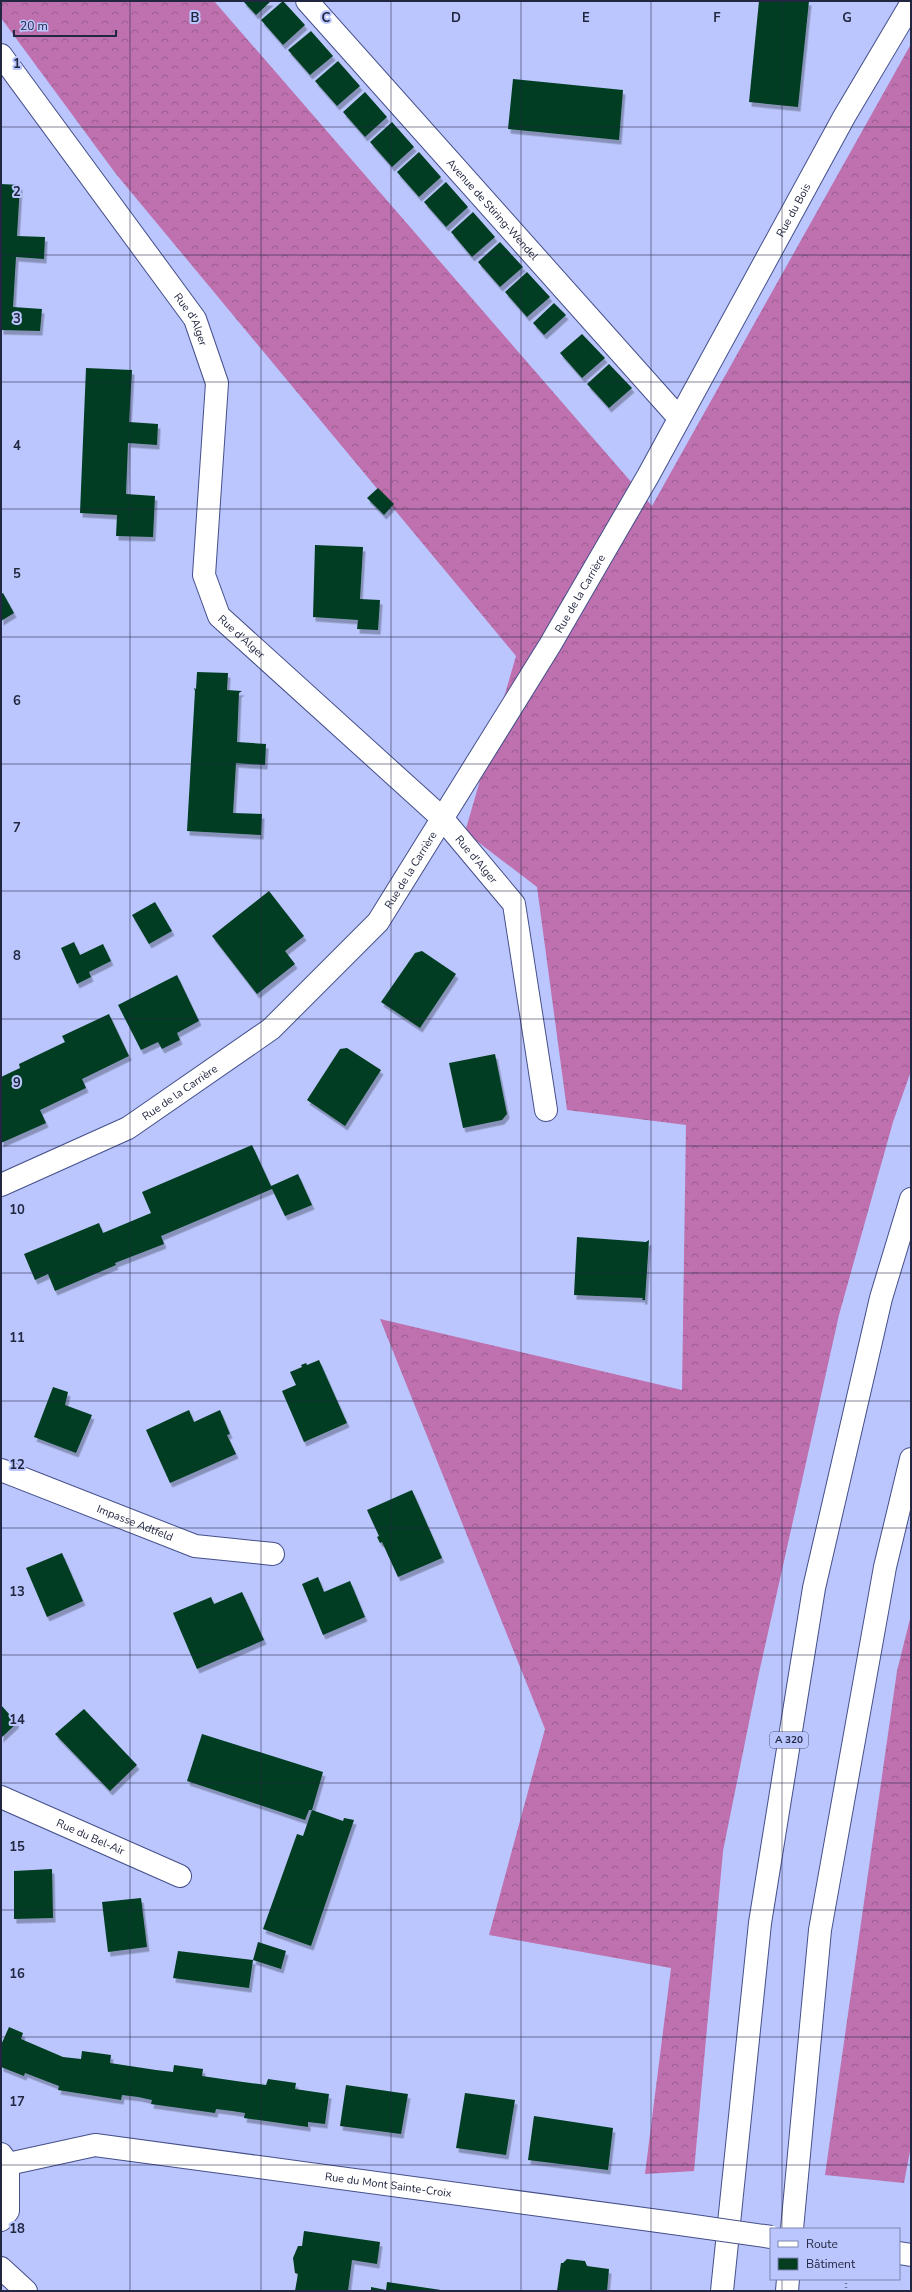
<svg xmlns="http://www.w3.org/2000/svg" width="912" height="2292" font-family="'Nunito Sans',sans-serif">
	<defs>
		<pattern id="forest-crowns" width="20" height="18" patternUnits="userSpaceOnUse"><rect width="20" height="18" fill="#be71ae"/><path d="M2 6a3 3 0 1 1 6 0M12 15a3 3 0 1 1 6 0" fill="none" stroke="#9a5d8f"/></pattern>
		<filter id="shadow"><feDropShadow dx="2.5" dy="4.5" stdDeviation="0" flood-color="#0004"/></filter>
	</defs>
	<rect width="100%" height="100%" fill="#bac6fd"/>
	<g fill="url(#forest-crowns)">
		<path d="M1,1h213l438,505 259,-462v1027l-18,51 -54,193 -80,358 -36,178 -29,320 -49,3 26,-206 -182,-33 56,-206 -165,-410 302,71 4,-265 -119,-15 -30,-223 -72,-55 51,-176 -400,-482 -115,-156z"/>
		<path d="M911,1615v531l-7,37 -79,-8 72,-504z"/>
	</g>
	<g fill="#043d20" filter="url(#shadow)">
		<path d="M243,1h28l-15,14z"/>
		<path d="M283,1l22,24 -22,20 -22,-25z"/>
		<path d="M759,1h50l-11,106 -49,-5z"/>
		<path d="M311,31l22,25 -23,19 -22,-25z"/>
		<path d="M338,61l22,25 -23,20 -22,-25z"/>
		<path d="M513,79l110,11 -4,50 -111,-11z"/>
		<path d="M365,92l22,25 -22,20 -22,-25z"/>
		<path d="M392,122l22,25 -22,20 -22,-25z"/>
		<path d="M419,152l22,25 -22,20 -22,-25z"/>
		<path d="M446,182l22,25 -22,20 -22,-25z"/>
		<path d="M1,184l19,1 -3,51 28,1 -1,22 -28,-2 -3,50 29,2 -2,22 -39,-1z"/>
		<path d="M473,212l22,25 -23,20 -21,-25z"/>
		<path d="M500,242l23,25 -23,20 -22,-25z"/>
		<path d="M527,272l23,25 -23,20 -22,-25z"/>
		<path d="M554,303l12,12 -22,20 -11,-12z"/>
		<path d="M582,334l23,24 -23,20 -22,-25z"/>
		<path d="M609,364l23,24 -23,20 -22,-24z"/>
		<path d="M86,368l46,2 -3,52 29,2 -1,21 -29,-2 -2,51 29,2 -2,41 -37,-1 1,-21 -37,-2z"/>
		<path d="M378,488l16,16 -10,11 -17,-17z"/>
		<path d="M315,545l48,2 -3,52 20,1 -2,30 -21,-1 1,-9 -45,-3z"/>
		<path d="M3,593l11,20 -13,8v-27z"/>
		<path d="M197,672l31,1 -1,17 15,1 -3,2 -2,49 29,2 -1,21 -29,-2 -3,50 29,1 -1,21 -74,-4 8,-140 -1,-3 2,1z"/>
		<path d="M269,891l35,45 -19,15 10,13 -38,30 -45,-58z"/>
		<path d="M155,902l17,29 -23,13 -17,-29z"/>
		<path d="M74,942l6,13 23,-11 8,17 -22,11 2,5 -14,7 -16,-36z"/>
		<path d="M422,951l34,23 -36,54 -39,-26 34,-49z"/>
		<path d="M177,975l22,46 -22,12 3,7 -18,9 -4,-7 -17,8 -23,-45z"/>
		<path d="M109,1014l20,42 -47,23 4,9 -46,22 6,13 -45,20v-66l19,-9 -1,-4 46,-22 -3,-6z"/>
		<path d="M347,1048l34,22 -36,56 -38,-26 33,-51z"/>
		<path d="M495,1054l12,60 -5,6 -39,8 -14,-65z"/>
		<path d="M252,1145l19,41 27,-12 14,31 -27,11 -13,-27 -111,47 3,8 -49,19 1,2 -61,26 -7,-17 -13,6 -11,-26 75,-31 4,10 48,-20 -9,-21z"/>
		<path d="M577,1237l69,5 3,-2 -4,60h-3l1,-2 -69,-3z"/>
		<path d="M319,1360l28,63 -43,19 -22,-51 14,-6 -6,-13 12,-5 -1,-2 5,-2 1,2z"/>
		<path d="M53,1387l15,5 -3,13 27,10 -16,38 -42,-16z"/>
		<path d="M189,1410l5,12 26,-12 10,24 -3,1 9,19 -66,29 -24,-53z"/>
		<path d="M412,1490l30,68 -44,19 -16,-35 -2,1 -3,-6 2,-1 -12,-26z"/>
		<path d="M62,1553l21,48 -36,16 -21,-49z"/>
		<path d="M318,1577l6,15 26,-11 15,36 -42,18 -21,-51z"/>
		<path d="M242,1592l22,48 -67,29 -24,-56 38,-16 3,7z"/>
		<path d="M1,1705l16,18 -16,15z"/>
		<path d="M84,1709l53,56 -27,26 -55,-57z"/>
		<path d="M202,1734l121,38 -11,38 31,11 1,-3 10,2 -43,126 -48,-17 34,-95 6,2 9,-26h-3l-4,10 -118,-39z"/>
		<path d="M52,1869l1,49 -39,1v-48z"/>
		<path d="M141,1898l6,49 -39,5 -6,-50z"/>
		<path d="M258,1942l28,9 -5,18 -28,-9 -4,28 -76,-10 5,-27 75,9z"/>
		<path d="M9,2027l14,6 -2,6 42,18 18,2 1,-8 29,4 -1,8 46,7 17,2 1,-7 29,4 -1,7 34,5 30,4 2,-6 28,4 -1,6 34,5 -4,30 -17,-2v5l-64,-9 1,-5 -13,-2 -16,-2 -1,4 -64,-9 1,-4 -14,-3 -16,-2 -1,5 -63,-10 1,-4 -34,-13 -1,3 -23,-9v-22z"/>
		<path d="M346,2085l62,9 -7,40 -61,-8z"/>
		<path d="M465,2093l50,7 -9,55 -50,-7z"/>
		<path d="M534,2116l79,12 -5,42 -80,-10z"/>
		<path d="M304,2231l76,11 -3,22 -25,-4 -4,31h-53l3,-17 -3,-1 -2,-15 5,-12h4z"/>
		<path d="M567,2259l18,2 2,5 22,3 -2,22h-50l4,-28h2z"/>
		<path d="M387,2282l54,8v1h-70v-4l15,3z"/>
	</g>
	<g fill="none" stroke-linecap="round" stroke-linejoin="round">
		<defs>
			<g id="street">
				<path id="s1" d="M307,1l372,417"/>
				<path id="s2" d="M1,55l194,264 22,64 -13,192 15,41 223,202 72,86 32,206"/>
				<path id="s3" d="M1,1185l127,-57 143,-99 107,-107 172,-277 98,-169 196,-359 67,-113"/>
				<path id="s4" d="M1,1470l194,76 78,8"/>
				<path id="s5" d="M1,1797l179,79"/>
				<path id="s6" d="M8,2164l87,-19 578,78"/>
				<path d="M899,2253l12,2"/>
			</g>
			<g id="secondary">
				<path d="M1,2154l7,10v47l-7,9"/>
				<path d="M1,2268l25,23"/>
			</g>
			<g id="highway">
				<path d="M792,2229l28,-299 65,-363 26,-108"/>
				<path d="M722,2291l38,-368 54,-335 67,-290 30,-99"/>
				<path d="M787,2291l1,-12"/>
			</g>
		</defs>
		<use href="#street" stroke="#454f8a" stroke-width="24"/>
		<use href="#secondary" stroke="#454f8a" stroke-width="24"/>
		<use href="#highway" stroke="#454f8a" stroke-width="24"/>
		<path stroke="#6b739b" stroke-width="2.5" stroke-dasharray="1 3" stroke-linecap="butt" d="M846,2279v12"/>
		<use href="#street" stroke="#fff" stroke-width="22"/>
		<use href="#secondary" stroke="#fff" stroke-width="22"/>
		<use href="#highway" stroke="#fff" stroke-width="22"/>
		<defs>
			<path id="street-bridge" d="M673,2223l98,14"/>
		</defs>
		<use href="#street-bridge" stroke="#454f8a" stroke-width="24" stroke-linecap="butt"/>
		<use href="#street-bridge" stroke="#fff" stroke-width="22"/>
	</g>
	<path fill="none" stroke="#222741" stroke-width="1" stroke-opacity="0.55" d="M130,1v2290M261,1v2290M391,1v2290M521,1v2290M651,1v2290M782,1v2228M1,127h910M1,255h910M1,382h910M1,509h910M1,637h910M1,764h910M1,891h910M1,1019h910M1,1146h910M1,1273h910M1,1401h910M1,1528h910M1,1655h910M1,1783h910M1,1910h910M1,2037h910M1,2165h910M782,2279v12"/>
	<g text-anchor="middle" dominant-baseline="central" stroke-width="4" stroke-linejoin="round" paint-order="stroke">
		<rect fill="#bac6fd" stroke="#505779" stroke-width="1" x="770" y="1732" width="38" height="16" rx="3"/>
		<g font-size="10" font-weight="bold" fill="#222741">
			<text x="789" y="1740">A 320</text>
		</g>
		<g font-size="11" fill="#222741" stroke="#bac6fd">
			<text stroke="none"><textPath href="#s1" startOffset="279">Avenue de Stiring-Wendel</textPath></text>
			<text stroke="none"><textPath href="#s3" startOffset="1289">Rue du Bois</textPath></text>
			<text stroke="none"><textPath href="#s2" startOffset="326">Rue d'Alger</textPath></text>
			<text stroke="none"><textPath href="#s3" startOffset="850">Rue de la Carrière</textPath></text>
			<text stroke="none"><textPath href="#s2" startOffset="662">Rue d'Alger</textPath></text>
			<text stroke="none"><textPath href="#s2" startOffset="986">Rue d'Alger</textPath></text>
			<text stroke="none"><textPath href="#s3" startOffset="526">Rue de la Carrière</textPath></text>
			<text stroke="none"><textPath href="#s3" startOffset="202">Rue de la Carrière</textPath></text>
			<text stroke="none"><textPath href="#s4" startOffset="144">Impasse Adtfeld</textPath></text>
			<text stroke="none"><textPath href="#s5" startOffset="98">Rue du Bel-Air</textPath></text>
			<text stroke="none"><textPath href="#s6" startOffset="385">Rue du Mont Sainte-Croix</textPath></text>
		</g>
	</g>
	<g font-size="13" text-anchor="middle" font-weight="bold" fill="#222741" stroke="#bac6fd" stroke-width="4" stroke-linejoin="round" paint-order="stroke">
		<text x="195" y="22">B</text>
		<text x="326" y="22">C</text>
		<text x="456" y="22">D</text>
		<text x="586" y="22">E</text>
		<text x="717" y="22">F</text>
		<text x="847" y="22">G</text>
		<text x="17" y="68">1</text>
		<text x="17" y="196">2</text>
		<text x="17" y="323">3</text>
		<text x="17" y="450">4</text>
		<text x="17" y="578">5</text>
		<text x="17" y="705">6</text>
		<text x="17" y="832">7</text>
		<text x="17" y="960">8</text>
		<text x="17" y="1087">9</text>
		<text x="17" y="1214">10</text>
		<text x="17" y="1342">11</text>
		<text x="17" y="1469">12</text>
		<text x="17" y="1596">13</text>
		<text x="17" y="1724">14</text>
		<text x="17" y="1851">15</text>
		<text x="17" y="1978">16</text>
		<text x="17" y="2106">17</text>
		<text x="17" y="2233">18</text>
	</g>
	<rect width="912" height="2292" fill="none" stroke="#222741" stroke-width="4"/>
	<rect x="770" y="2228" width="130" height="52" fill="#bac6fd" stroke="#7d86b2"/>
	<rect x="778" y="2241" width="20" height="6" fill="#ffffff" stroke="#7d86b2"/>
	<text x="806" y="2248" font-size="12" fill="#222741">Route</text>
	<rect x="778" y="2258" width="20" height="12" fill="#043d20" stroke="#7d86b2"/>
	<text x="806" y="2268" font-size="12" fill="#222741">Bâtiment</text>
	<path d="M14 30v6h102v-6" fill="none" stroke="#222741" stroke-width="2"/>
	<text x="20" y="30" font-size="12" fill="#222741" stroke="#bac6fd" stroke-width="3" paint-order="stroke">20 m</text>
</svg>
